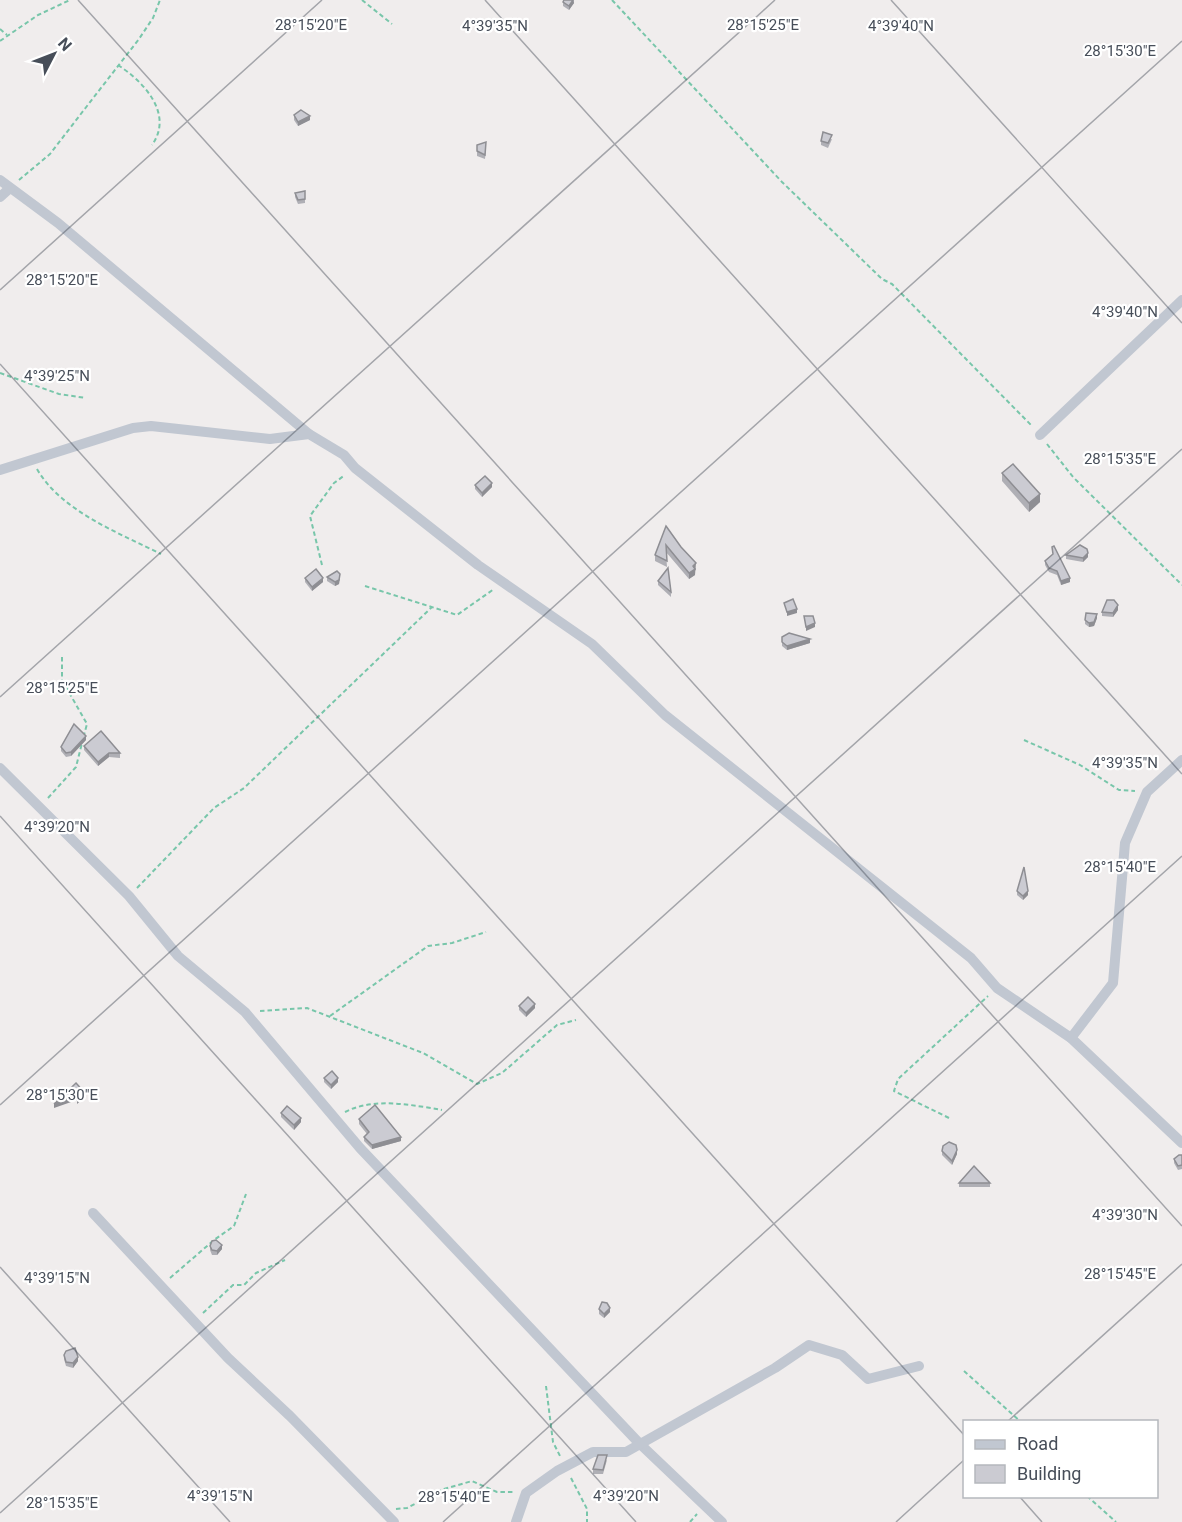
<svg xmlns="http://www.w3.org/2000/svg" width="1182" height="1522" font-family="Roboto,sans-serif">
	<rect width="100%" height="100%" fill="#f0eded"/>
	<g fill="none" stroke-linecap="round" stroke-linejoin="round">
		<g stroke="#78c6aa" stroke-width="2" stroke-dasharray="4.5 3" stroke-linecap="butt">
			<path d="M362,0l30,24"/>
			<path d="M612,0l170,182 100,97 10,5 140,142"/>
			<path d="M0,29l7,6"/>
			<path d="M0,41l38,-26 32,-15"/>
			<path d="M118,65c26,17 56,49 34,80"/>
			<path d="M19,180l31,-26 37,-48 52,-67 14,-21 7,-18"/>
			<path d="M0,373l59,21 27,4"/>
			<path d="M1047,444l26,33 109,108"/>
			<path d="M37,469c24,42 82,64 124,85"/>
			<path d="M322,565l-12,-49 24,-33 11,-8"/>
			<path d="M365,586l92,29 37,-26"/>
			<path d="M62,657v23l25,44 -3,11"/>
			<path d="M1024,740l56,25 39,25 16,1"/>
			<path d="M48,798l28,-31 6,-24"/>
			<path d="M137,888l77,-80 30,-20 188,-181"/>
			<path d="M260,1011l47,-3 116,45 54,31 25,-11 55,-48 19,-5"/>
			<path d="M330,1016l98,-70 24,-3 34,-11"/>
			<path d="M345,1112c29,-15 67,-7 97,-2"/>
			<path d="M949,1118l-55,-27 4,-12 90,-83"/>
			<path d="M170,1278l44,-38 20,-14 12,-32"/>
			<path d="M203,1313l30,-28h11l12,-12 29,-13"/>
			<path d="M964,1371l57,51"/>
			<path d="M546,1386l7,56 7,14"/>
			<path d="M571,1478l16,31v13"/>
			<path d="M1087,1496l29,26"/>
			<path d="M396,1509l11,-1 37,-19 28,-8 25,11h18"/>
			<path d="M690,1522l7,-8"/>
		</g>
		<g stroke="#c1c7d1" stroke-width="10">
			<path d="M0,180l58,43 251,211"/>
			<path d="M0,197l10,-9"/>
			<path d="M1040,435l142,-135"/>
			<path d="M0,470l133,-42 18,-2 119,13 39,-5 35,21 11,13 123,97 114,79 73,71 306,243 26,30 74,50 111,105"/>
			<path d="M0,768l129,128 49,60 67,56 115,136 279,295 83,79"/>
			<path d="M1071,1038l42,-55 12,-140 22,-51 35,-32"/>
			<path d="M93,1213l135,145 62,58 104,106"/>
			<path d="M516,1522l10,-29 31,-22 36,-19h33l149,-84 34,-23 33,10 26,24 51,-13"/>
		</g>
	</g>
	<g fill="#afafb5">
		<path d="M574,0v3l-5,7 -6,-4v-4z"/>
		<path d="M294,115l16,5 -12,6 -4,-6z"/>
		<path d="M832,139l-4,9 -7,-3v-4z"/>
		<path d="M477,145l9,2 -1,12 -8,-3z"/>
		<path d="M295,193l10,6v4l-7,1 -3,-7z"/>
		<path d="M1002,473l38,29 -11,10 -27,-31z"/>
		<path d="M475,485l17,2 -10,10 -7,-8z"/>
		<path d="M666,526l30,43 -1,2v4l-6,4 -23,-27 1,15 -12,-6v-6z"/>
		<path d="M1052,547l18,35 -9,3 -4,-10 -8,-3 -4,-7v-4l8,-6z"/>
		<path d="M1066,555l22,2 -5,5 -17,-3z"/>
		<path d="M327,577l13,2 -1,5 -4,2 -8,-5z"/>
		<path d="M305,578l18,4 -11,9 -7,-9z"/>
		<path d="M658,581l13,11v5l-13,-12z"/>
		<path d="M1118,610l-5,7 -11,-1v-4z"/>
		<path d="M1097,618l-3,8 -5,1 -4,-3v-4z"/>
		<path d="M782,637l28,6 -23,7 -5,-4z"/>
		<path d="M86,740l-15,16 -5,1 -5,-6v-4z"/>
		<path d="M84,746l36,7v5l-11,-1 -11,9 -14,-16z"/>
		<path d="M1017,891l11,4 -5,5 -6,-5z"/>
		<path d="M519,1006l16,2 -9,9 -7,-7z"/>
		<path d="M324,1078l14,4 -7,7 -7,-7z"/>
		<path d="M281,1113l20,9 -7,8 -13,-13z"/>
		<path d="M359,1119l42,22 -29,8 -8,-8v-4l3,-3 -8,-10z"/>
		<path d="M942,1151l15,3 -5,11 -10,-10z"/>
		<path d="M1182,1155v14l-4,1 -4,-7v-4z"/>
		<rect x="959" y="1183" width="31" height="4"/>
		<path d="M210,1246l12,3 -5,6h-5l-2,-5z"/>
		<path d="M599,1309l11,3 -6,6 -5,-4z"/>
		<path d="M64,1355l14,6 -5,7 -7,-2 -2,-7z"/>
		<path d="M607,1460l-4,14h-10v-5z"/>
	</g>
	<g fill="#8e8e93">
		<path d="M573,0l1,3 -5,7v-4z"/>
		<path d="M310,116v4l-12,6v-4z"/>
		<path d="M492,483v4l-10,10v-4z"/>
		<path d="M1040,494v8l-11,10v-9z"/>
		<path d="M1088,553v4l-5,5v-4z"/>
		<path d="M696,563l-1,12 -6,4v-6l4,-7z"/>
		<path d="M340,574l-1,10 -4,2v-4z"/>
		<path d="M323,578v4l-11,9v-4z"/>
		<path d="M1070,578v4l-9,3v-4z"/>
		<path d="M1118,605v5l-5,7v-4z"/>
		<path d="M797,609v4l-10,3v-4z"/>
		<path d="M1097,614v4l-3,8 -5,1v-4z"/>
		<path d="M815,623v4l-9,4v-4z"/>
		<path d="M810,639v4l-23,7v-4z"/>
		<path d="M86,736v4l-15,16v-4z"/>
		<path d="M109,753v4l-11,9v-4z"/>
		<path d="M1028,891v4l-5,5v-4z"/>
		<path d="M535,1004v4l-9,9v-4z"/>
		<path d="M338,1078v4l-7,7v-4z"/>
		<path d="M85,1093v4l-8,7v-4z"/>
		<path d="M74,1096v5l-20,7v-4z"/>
		<path d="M301,1118v4l-7,8v-5z"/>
		<path d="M401,1137v4l-29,8v-4z"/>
		<path d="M957,1150v4l-5,11v-4z"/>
		<path d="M222,1245v4l-5,6v-4z"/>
		<path d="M610,1308v4l-6,6v-4z"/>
		<path d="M78,1357v4l-5,7v-5z"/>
	</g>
	<g fill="#cbcbd2" stroke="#8e8e93" stroke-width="1.5">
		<path d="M564,0h9l-4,6 -6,-4z"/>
		<path d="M301,110l9,6 -12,6 -4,-7z"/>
		<path d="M823,132l9,3 -4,8 -7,-2z"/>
		<path d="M486,142l-1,13 -8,-4v-6z"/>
		<path d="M305,191v8l-7,1 -3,-7z"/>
		<path d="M1013,464l27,30 -11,9 -27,-30z"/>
		<path d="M485,476l7,7 -10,10 -7,-8z"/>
		<path d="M666,526l15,21 15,16 -3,3 2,3 -6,4 -23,-28 1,16 -12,-6z"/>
		<path d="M1080,545l7,4 1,4 -5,5 -17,-3z"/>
		<path d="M1054,546l16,32 -9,3 -4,-10 -8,-3 -4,-7 8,-7 -1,-7z"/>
		<path d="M668,568l3,24 -13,-11z"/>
		<path d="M316,569l7,9 -11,9 -7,-9z"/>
		<path d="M337,571l3,3 -1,6 -4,2 -8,-5z"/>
		<path d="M793,599l4,10 -10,3 -3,-9z"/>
		<path d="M1107,600h7l4,5 -5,8 -11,-1z"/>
		<path d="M1086,613l11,1 -3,8 -5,1 -4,-3z"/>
		<path d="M804,616h9l2,7 -9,4z"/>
		<path d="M789,633l21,6 -23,7 -5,-4v-5z"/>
		<path d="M74,724l12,12 -15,16 -5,1 -5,-6z"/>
		<path d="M101,731l19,22h-11l-11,9 -14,-16z"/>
		<path d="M1024,867l4,24 -5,5 -6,-5z"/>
		<path d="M528,997l7,7 -9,9 -7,-7z"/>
		<path d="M332,1071l6,7 -7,7 -7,-7z"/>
		<path d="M76,1083l9,10 -8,7 -3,-4 -20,8z"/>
		<path d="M375,1105l26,32 -29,8 -8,-8 5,-5 -10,-13z"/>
		<path d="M287,1106l14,12 -7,7 -13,-12z"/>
		<path d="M949,1142l7,3 1,5 -5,11 -10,-10 1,-5z"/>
		<path d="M1179,1155h3v10l-4,1 -4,-7z"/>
		<path d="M974,1166l16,17h-31z"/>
		<path d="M216,1240l6,5 -5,6 -5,-1 -2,-4 2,-5z"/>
		<path d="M602,1302l5,1 3,5 -6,6 -5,-5z"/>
		<path d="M75,1348l3,9 -5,6 -7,-1 -2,-7 2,-4z"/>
		<path d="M598,1455h9l-4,15 -10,-1z"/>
	</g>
	<path fill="none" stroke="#474e59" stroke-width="1.5" stroke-opacity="0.45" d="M78,0l1104,1226M485,0l697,774M891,0l291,323M0,290l322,-290M0,364l964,1071M0,697l775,-697M0,816l636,706M0,1105l1182,-1064M0,1267l230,255M1007,1422l175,-158M1019,1496l23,26M0,1513l1182,-1064M443,1522l739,-666M896,1522l68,-62"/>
	<g font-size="15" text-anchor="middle" fill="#474e59" stroke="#fff" stroke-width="4.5" stroke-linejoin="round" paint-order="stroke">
		<text x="311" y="30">28°15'20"E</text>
		<text x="763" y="30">28°15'25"E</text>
		<text x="495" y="31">4°39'35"N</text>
		<text x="901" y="31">4°39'40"N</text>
		<text x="1120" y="56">28°15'30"E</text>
		<text x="62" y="285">28°15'20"E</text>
		<text x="1125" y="317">4°39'40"N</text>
		<text x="57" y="381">4°39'25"N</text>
		<text x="1120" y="464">28°15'35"E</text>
		<text x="62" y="693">28°15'25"E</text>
		<text x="1125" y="768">4°39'35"N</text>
		<text x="57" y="832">4°39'20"N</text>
		<text x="1120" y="872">28°15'40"E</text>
		<text x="62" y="1100">28°15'30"E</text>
		<text x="1125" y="1220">4°39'30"N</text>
		<text x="1120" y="1279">28°15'45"E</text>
		<text x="57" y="1283">4°39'15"N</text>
		<text x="220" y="1501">4°39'15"N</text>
		<text x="626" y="1501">4°39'20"N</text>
		<text x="454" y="1502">28°15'40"E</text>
		<text x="62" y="1508">28°15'35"E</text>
	</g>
	<rect x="963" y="1420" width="195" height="78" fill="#ffffff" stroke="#b5b8bd" stroke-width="1.5"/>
	<rect x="975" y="1440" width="30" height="9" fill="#c1c7d1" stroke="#b5b8bd" stroke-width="1.5"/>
	<text x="1017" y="1450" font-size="18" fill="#474e59">Road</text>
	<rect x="975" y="1465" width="30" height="18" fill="#cbcbd2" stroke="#b5b8bd" stroke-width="1.5"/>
	<text x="1017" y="1480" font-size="18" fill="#474e59">Building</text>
	<g transform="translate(54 54) rotate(48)" stroke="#ffffff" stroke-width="4.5" paint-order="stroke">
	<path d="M0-4.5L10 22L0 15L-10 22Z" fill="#474e59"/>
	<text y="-9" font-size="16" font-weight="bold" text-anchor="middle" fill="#474e59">N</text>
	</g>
</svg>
